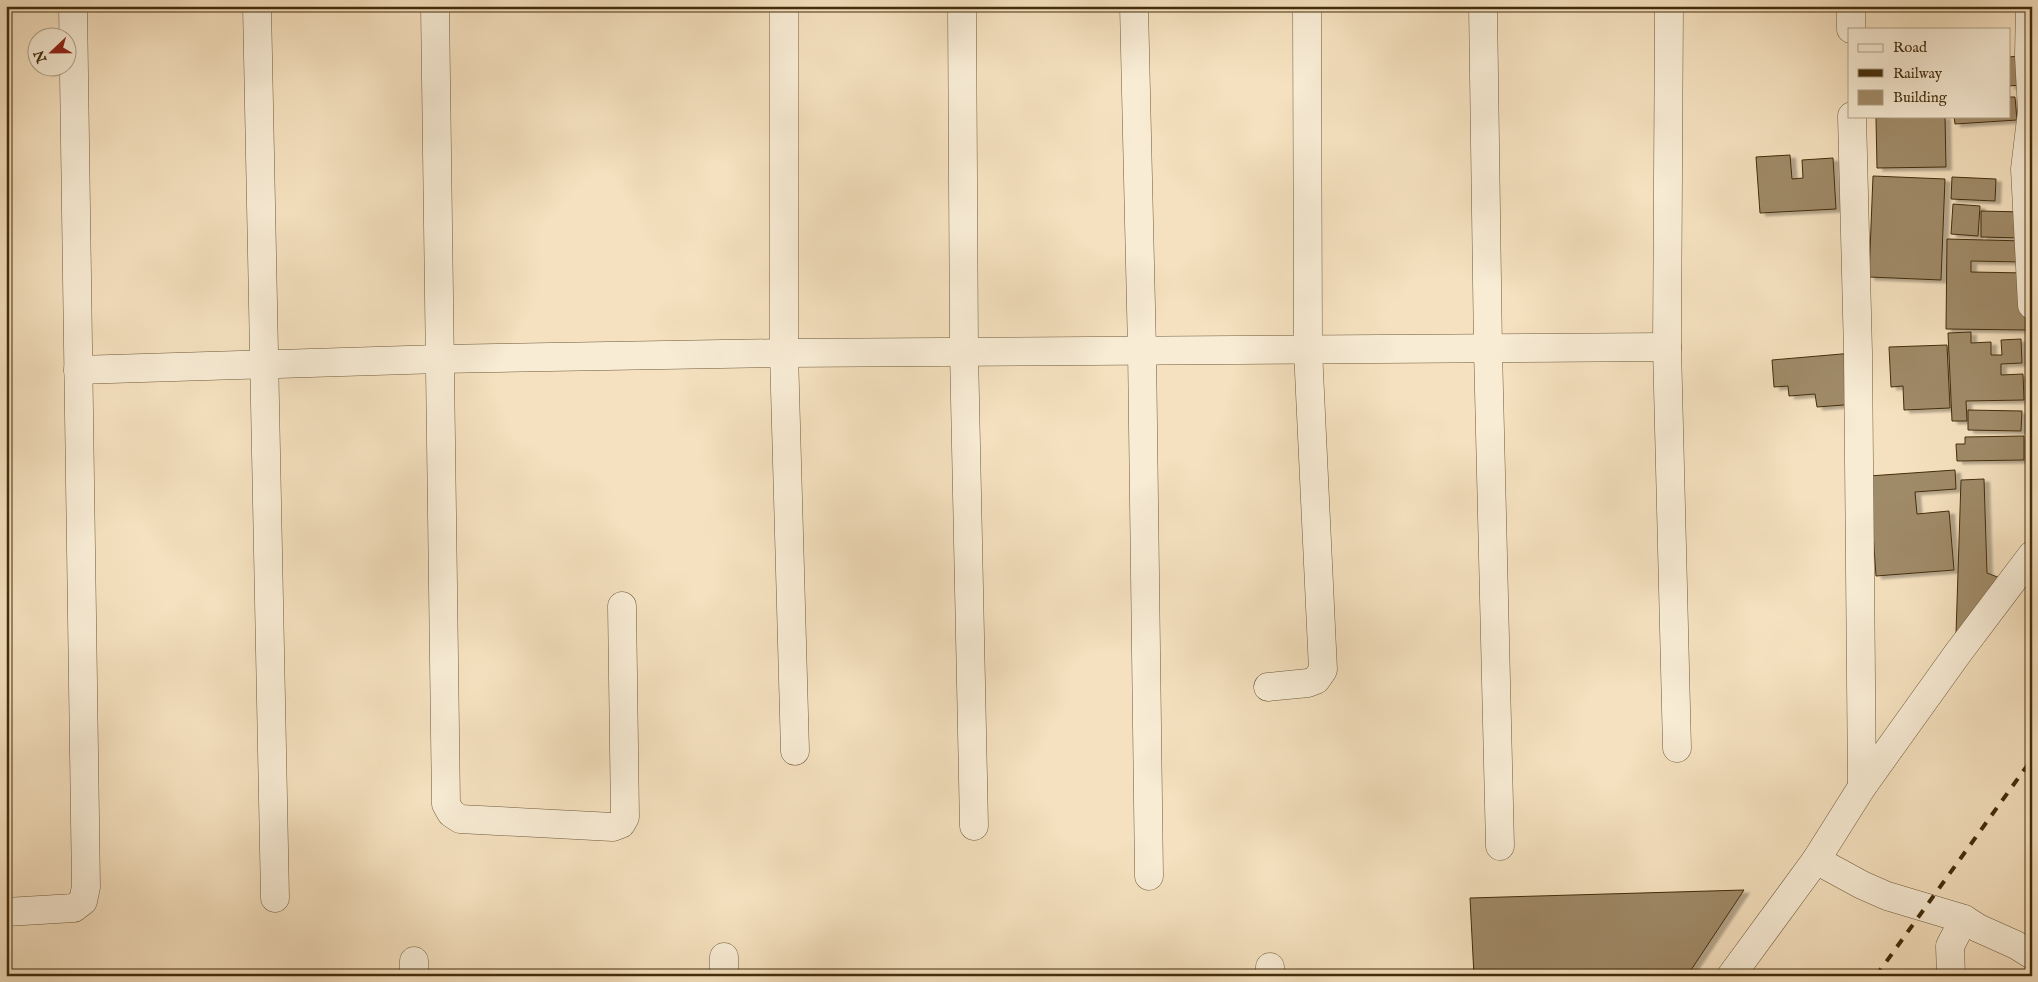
<svg xmlns="http://www.w3.org/2000/svg" width="2038" height="982" font-family="'IM FELL English',serif">
	<defs>
		<filter id="shadow"><feDropShadow dx="5.5" dy="3" stdDeviation="1" flood-color="#0004"/></filter>
	</defs>
	<rect width="100%" height="100%" fill="#f5e1bf"/>
	<filter id="stains"><feTurbulence type="fractalNoise" baseFrequency=".004" numOctaves="4"/><feColorMatrix values="0 0 0 0 .2 0 0 0 0 .09 0 0 0 0 .02 0 0 0 .5 -.17"/></filter>
	<radialGradient id="worn" r=".72"><stop offset=".6" stop-color="#630" stop-opacity="0"/><stop offset="1" stop-color="#630" stop-opacity=".3"/></radialGradient>
	<g fill="#a08b69" stroke="#432d0c" filter="url(#shadow)">
		<path d="M2019,56l2,29 -12,1v-29z"/>
		<path d="M2009,97h6l2,23 -62,4 -1,-8h55z"/>
		<path d="M1945,116l1,51 -69,1 -1,-50z"/>
		<path d="M1790,155l2,24 11,-1 -1,-18 31,-2 3,51 -76,4 -4,-56z"/>
		<path d="M1873,176l72,3 -4,101 -72,-3z"/>
		<path d="M1952,177l44,2 -1,22 -44,-2z"/>
		<path d="M1953,204l27,2 -2,30 -27,-2z"/>
		<path d="M1981,211l43,1 -1,26 -42,-1z"/>
		<path d="M1947,239l77,2 -1,21 -52,-1v11l56,1 -1,57 -80,-1z"/>
		<path d="M1971,332v11l20,-1v13h11l-1,-15 20,-1 1,24 -21,1v11l22,-1 1,26 -58,1 1,20h-15l-4,-88z"/>
		<path d="M1947,345l3,63 -46,2 -1,-24 -12,1 -2,-40z"/>
		<path d="M1853,353l4,51 -40,3 -2,-13 -26,2 -1,-10 -14,1 -2,-27z"/>
		<path d="M1968,410l54,1 -1,20 -53,-1z"/>
		<path d="M2024,436v24l-67,1 -1,-17h9v-7z"/>
		<path d="M1955,470l1,19 -41,3 2,22 32,-3 5,59 -78,6 -7,-100z"/>
		<path d="M1984,479l3,94 13,5 -44,56 5,-154z"/>
		<path d="M1744,890l-57,86h-213l-4,-78z"/>
	</g>
	<g fill="none" stroke-linecap="round" stroke-linejoin="round">
		<defs>
			<g id="minor">
				<path d="M257,6l18,892"/>
				<path d="M435,6l11,798 5,9 9,6 153,8 8,-3 4,-7 -3,-211"/>
				<path d="M784,6v347l11,398"/>
				<path d="M962,6l2,345 10,475"/>
				<path d="M1134,6l8,344 7,526"/>
				<path d="M1483,6l5,343 12,497"/>
				<path d="M1669,6l-2,341 10,401"/>
				<path d="M1851,6v23"/>
				<path d="M2030,6l-1,50 3,55 -7,58 7,136"/>
				<path d="M1852,116l6,236 4,435"/>
				<path d="M78,370l362,-11 344,-6 883,-6"/>
				<path d="M1268,687l40,-4 8,-3 7,-10 -15,-320 -1,-344"/>
				<path d="M1816,860l46,25 25,11 77,23 14,9 38,17 16,10"/>
				<path d="M6,912l68,-4 9,-7 3,-14 -13,-881"/>
				<path d="M724,957v19"/>
				<path d="M414,961v15"/>
				<path d="M1270,967v9"/>
				<path d="M1731,976l85,-116 46,-73 96,-134 74,-98"/>
				<path d="M1951,976l-1,-30 14,-27"/>
			</g>
		</defs>
		<use href="#minor" stroke="#705a39" stroke-width="29"/>
		<use href="#minor" stroke="#f8ecd5" stroke-width="28"/>
		<path stroke="#432d0c" stroke-width="4" stroke-dasharray="9 9" stroke-linecap="butt" d="M1876,976l156,-217"/>
	</g>
	<rect width="2038" height="982" fill="none" stroke="#f5e1bf" stroke-width="25"/>
	<rect x="8" y="8" width="2023" height="967" fill="none" stroke="#432d0c" stroke-width="2.5"/>
	<rect x="12" y="12" width="2013" height="957" fill="none" stroke="#432d0c"/>
	<rect x="1848" y="28" width="162" height="90" fill="#f8ecd5" stroke="#b0a085"/>
	<rect x="1858" y="44" width="25" height="8" fill="#f8ecd5" stroke="#b0a085"/>
	<text x="1893" y="52" font-size="15" fill="#432d0c">Road</text>
	<rect x="1858" y="69" width="25" height="8" fill="#432d0c" stroke="#b0a085"/>
	<text x="1893" y="78" font-size="15" fill="#432d0c">Railway</text>
	<rect x="1858" y="90" width="25" height="15" fill="#a08b69" stroke="#b0a085"/>
	<text x="1893" y="102" font-size="15" fill="#432d0c">Building</text>
	<g transform="translate(52 52) rotate(248)"><circle r="24" fill="#f8ecd5" stroke="#b0a085"/>
	<path d="M0-4L9 19L0 12L-9 19Z" fill="#8f2418"/>
	<text y="-8" font-size="14" font-weight="bold" text-anchor="middle" fill="#432d0c">N</text>
	</g>
	<rect width="100%" height="100%" filter="url(#stains)"/>
	<rect width="100%" height="100%" fill="url(#worn)"/>
</svg>
